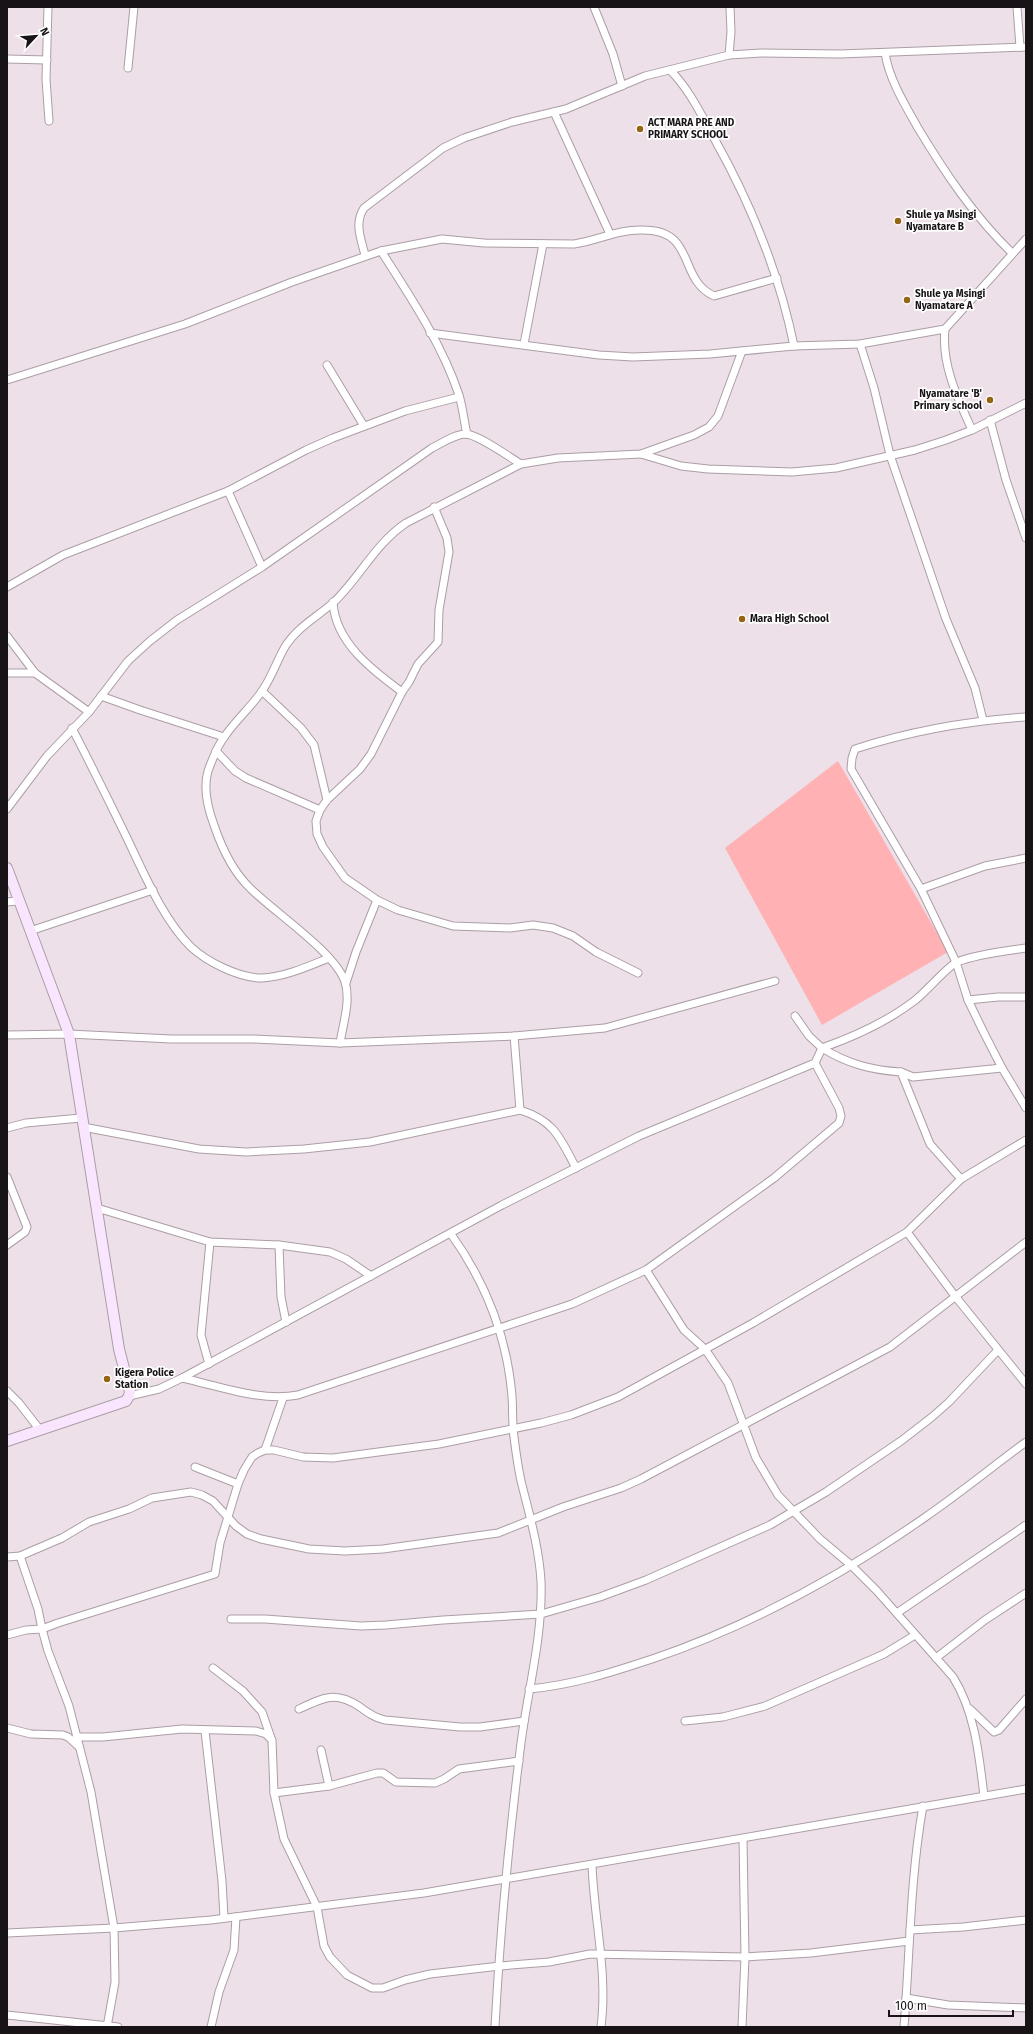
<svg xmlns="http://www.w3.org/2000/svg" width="1033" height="2034" font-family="'Fira Sans',sans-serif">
	<rect width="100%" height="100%" fill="#ede0e8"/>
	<path fill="#ffb1b3" d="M838,761l110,191 -126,73 -97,-177z"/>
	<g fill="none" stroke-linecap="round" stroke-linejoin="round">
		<defs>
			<g id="street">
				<path d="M48,7l-2,72 3,42"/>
				<path d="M594,7l19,47 9,32"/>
				<path d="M1017,7l3,40"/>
				<path d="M885,53c4,26 20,52 33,75 27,45 56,88 94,125"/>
				<path d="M729,55l2,-23 -1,-25"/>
				<path d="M7,59l40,1"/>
				<path d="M128,68l6,-61"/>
				<path d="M670,70c19,19 31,44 44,68 37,66 65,134 80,208"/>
				<path d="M554,112l56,122"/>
				<path d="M381,251c29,45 61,93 78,144 4,13 5,27 8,39"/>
				<path d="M365,255c-4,-16 -11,-32 -1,-47l62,-47 17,-13 21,-10 48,-16 54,-13 79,-33 84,-21 32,-2 79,1 186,-7"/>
				<path d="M430,333l169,22 34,2 77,-3 84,-8 66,-2 85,-15"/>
				<path d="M524,344l19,-100"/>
				<path d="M860,344l14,44 16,67 56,164 29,69 8,32"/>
				<path d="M327,365l37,61"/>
				<path d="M7,380l178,-56 107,-42 89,-31 61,-12 42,4 90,1c23,-3 44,-15 69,-14 54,0 34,49 71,66l63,-18"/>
				<path d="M990,420l16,60 20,58"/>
				<path d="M972,430c-14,-31 -31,-66 -27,-101l81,-90"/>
				<path d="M641,454l40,12 27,3 84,3 44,-4 79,-18 31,-10 26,-10 54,-27"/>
				<path d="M228,491l34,76"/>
				<path d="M434,507l13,31 2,14 -10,58 -1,32 -20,22 -9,18 -7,10 -31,62 -11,15 -33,31 -7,10 -4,11 1,13 6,13 22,31 32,22 21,10 55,16 57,2 23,-3 20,3 20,8 23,16 42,21"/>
				<path d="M7,587l56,-32 165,-64 78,-41 27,-12 72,-27 54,-14"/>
				<path d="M333,602c2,40 39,68 69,90"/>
				<path d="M7,636l28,37 54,39"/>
				<path d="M7,673h28"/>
				<path d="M262,691l39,37 13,17 13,55"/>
				<path d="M101,696l39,14 84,27"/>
				<path d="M1026,717c-59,4 -115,14 -171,32l-3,9 -1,11 70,120 35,73 12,38 15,31 19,37 24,40"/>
				<path d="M72,728c18,35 36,71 53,106 18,37 37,84 66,113 16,15 48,31 71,31 23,-1 47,-12 67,-20"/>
				<path d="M216,751l19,20 11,7 74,32"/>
				<path d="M7,809l40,-53 42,-44 39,-51 22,-20 27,-21 85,-53 170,-119c10,-5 23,-14 34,-14 13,1 43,23 55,30l37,-6 83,-4 53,-19 15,-8 9,-11 24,-65"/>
				<path d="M921,889l64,-23 41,-8"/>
				<path d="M7,902l11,-1"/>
				<path d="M30,931l123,-41"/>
				<path d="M346,983l10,-31 21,-52"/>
				<path d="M968,1000l30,-3h28"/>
				<path d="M795,1016l14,20 13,12c31,-11 66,-27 92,-47 10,-7 35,-36 43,-39 20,-8 48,-11 69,-14"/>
				<path d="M7,1035l62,-1 102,5h82l87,4 174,-7 91,-8 170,-47"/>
				<path d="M514,1036l6,74"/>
				<path d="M340,1043c3,-19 11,-43 5,-61 -9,-29 -71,-70 -94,-93 -18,-17 -29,-40 -37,-64 -6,-16 -11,-37 -6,-54 4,-11 9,-25 17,-35 11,-16 26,-29 37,-45 10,-14 15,-31 24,-46 13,-19 31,-28 48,-43 26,-25 41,-58 72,-79l115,-59"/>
				<path d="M901,1072l12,5 89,-9"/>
				<path d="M83,1127l116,22 47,3 58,-3 66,-7 150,-32c35,11 40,28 56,58"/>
				<path d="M7,1128l19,-5 55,-5"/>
				<path d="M7,1177l20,50 -2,5 -18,13"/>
				<path d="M97,1208l113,34 69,3 51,7 16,7 25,17"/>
				<path d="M907,1232l48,64 71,88"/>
				<path d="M451,1234c35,49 56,102 61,162 1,14 0,27 2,41 2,16 4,32 8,48 8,32 17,63 19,96 2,55 -13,108 -20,162 -12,94 -21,189 -26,284"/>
				<path d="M279,1245l2,52 5,25"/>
				<path d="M646,1270l38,60 21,19 23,34 28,75 22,37 42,44 31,26 26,26 76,86c22,35 26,78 31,119"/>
				<path d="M209,1364l-8,-29 9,-93"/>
				<path d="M182,1378c37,8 79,24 116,17l274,-91 74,-34 128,-92 65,-55 2,-7 -2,-8 -24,-45"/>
				<path d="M7,1391l12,12 21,27"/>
				<path d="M129,1396l30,-7 23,-11 320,-173 137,-69 176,-73 7,-15c26,16 49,22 79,24l29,72 31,35"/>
				<path d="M265,1450l18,-52"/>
				<path d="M195,1467l43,17"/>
				<path d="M20,1556l18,53 4,20 6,22 21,55 22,86 23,136 1,54 -8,45"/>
				<path d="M7,1557l13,-1 42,-18 27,-16 40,-13 23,-11 39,-6 11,3 11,6 23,25 11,8 14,5 48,10 36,2 38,-2 115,-16 65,-26 58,-19 20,-9 249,-132 136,-105"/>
				<path d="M897,1613l129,-88"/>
				<path d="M231,1619h34l96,7 25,-1 57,-5 98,-6 59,-17 46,-17 124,-55 56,-33 75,-51 31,-24 17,-15 49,-52"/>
				<path d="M7,1635l19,-5 16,-1 16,-6 157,-49 5,-31 18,-59 6,-14 8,-13 6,-4 7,-3h9l29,7 30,1 106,-14 102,-21 30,-8 47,-18 135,-74 154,-91 54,-53 65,-39"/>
				<path d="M936,1658l49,-38 41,-27"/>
				<path d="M213,1668l30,23 19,21 9,26"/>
				<path d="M529,1689c44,-4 84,-17 126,-31 96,-33 186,-82 269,-140 35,-24 68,-51 102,-76"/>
				<path d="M299,1709c25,-12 37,-18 61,-2 8,6 15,11 25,13l75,7h20l44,-6"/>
				<path d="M970,1709l24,23 5,-2 27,-31"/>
				<path d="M685,1721l38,-4 42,-11 119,-52 31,-19"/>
				<path d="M7,1728l24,6 32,1 5,2 11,10"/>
				<path d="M205,1731l17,150 2,37"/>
				<path d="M76,1737h27l79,-8 74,2 10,3 6,6 2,53 10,46 33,68 7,39 6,11 17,18 25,13h11l22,-8 25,-6 70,-8 49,-4 41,-8 155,3 66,-4 98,-12"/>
				<path d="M321,1750l8,36"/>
				<path d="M274,1793l55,-7 48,-13h6l13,9 39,1 9,-4 15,-10 60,-8"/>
				<path d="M592,1865c2,55 16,107 9,162"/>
				<path d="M910,1930l53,-3 63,-7"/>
				<path d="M7,1933l107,-5 97,-8 213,-27 602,-104"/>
				<path d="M906,1998l42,7 78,3"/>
				<path d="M7,2015l111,12"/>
				<path d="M211,2027l8,-35 15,-42 2,-33"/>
				<path d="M742,2027l3,-70 -2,-118"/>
				<path d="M904,2027c6,-74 6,-148 19,-221"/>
			</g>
			<path id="secondary" d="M7,868l62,166 50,315 11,43 -1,4 -3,5 -119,40"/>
		</defs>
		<use href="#street" stroke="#ab9ea6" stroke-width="9"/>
		<use href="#secondary" stroke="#ab9ea6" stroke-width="12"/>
		<use href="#street" stroke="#fff" stroke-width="7"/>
		<use href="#secondary" stroke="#fae5fe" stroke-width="10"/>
	</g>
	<g fill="#946514" stroke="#fff" stroke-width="1.5">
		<circle cx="640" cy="129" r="4"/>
		<circle cx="898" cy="221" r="4"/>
		<circle cx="907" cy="300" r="4"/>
		<circle cx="990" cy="400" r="4"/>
		<circle cx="742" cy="619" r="4"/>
		<circle cx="107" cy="1379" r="4"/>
	</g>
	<g text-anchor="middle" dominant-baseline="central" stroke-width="3.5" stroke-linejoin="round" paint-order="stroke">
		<g font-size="10" font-weight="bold" fill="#181316" stroke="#fff" text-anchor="start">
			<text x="648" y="123">ACT MARA PRE AND<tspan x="648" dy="12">PRIMARY SCHOOL</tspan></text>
			<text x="906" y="215">Shule ya Msingi<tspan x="906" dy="12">Nyamatare B</tspan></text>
			<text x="915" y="294">Shule ya Msingi<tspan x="915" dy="12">Nyamatare A</tspan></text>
			<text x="982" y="394" text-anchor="end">Nyamatare 'B'<tspan x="982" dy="12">Primary school</tspan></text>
			<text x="750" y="619">Mara High School</text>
			<text x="115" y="1373">Kigera Police<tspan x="115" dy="12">Station</tspan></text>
		</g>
	</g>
	<rect width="1033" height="2034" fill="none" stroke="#181316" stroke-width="16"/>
	<g transform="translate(36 36) rotate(64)" stroke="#ffffff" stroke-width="3" paint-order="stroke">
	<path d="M0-3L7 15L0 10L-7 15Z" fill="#181316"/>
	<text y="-6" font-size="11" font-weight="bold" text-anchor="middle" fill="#181316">N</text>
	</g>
	<path d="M889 2010v6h124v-6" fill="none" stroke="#181316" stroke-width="2"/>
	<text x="895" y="2010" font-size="12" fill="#181316" stroke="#ffffff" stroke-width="3" paint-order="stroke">100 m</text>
</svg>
